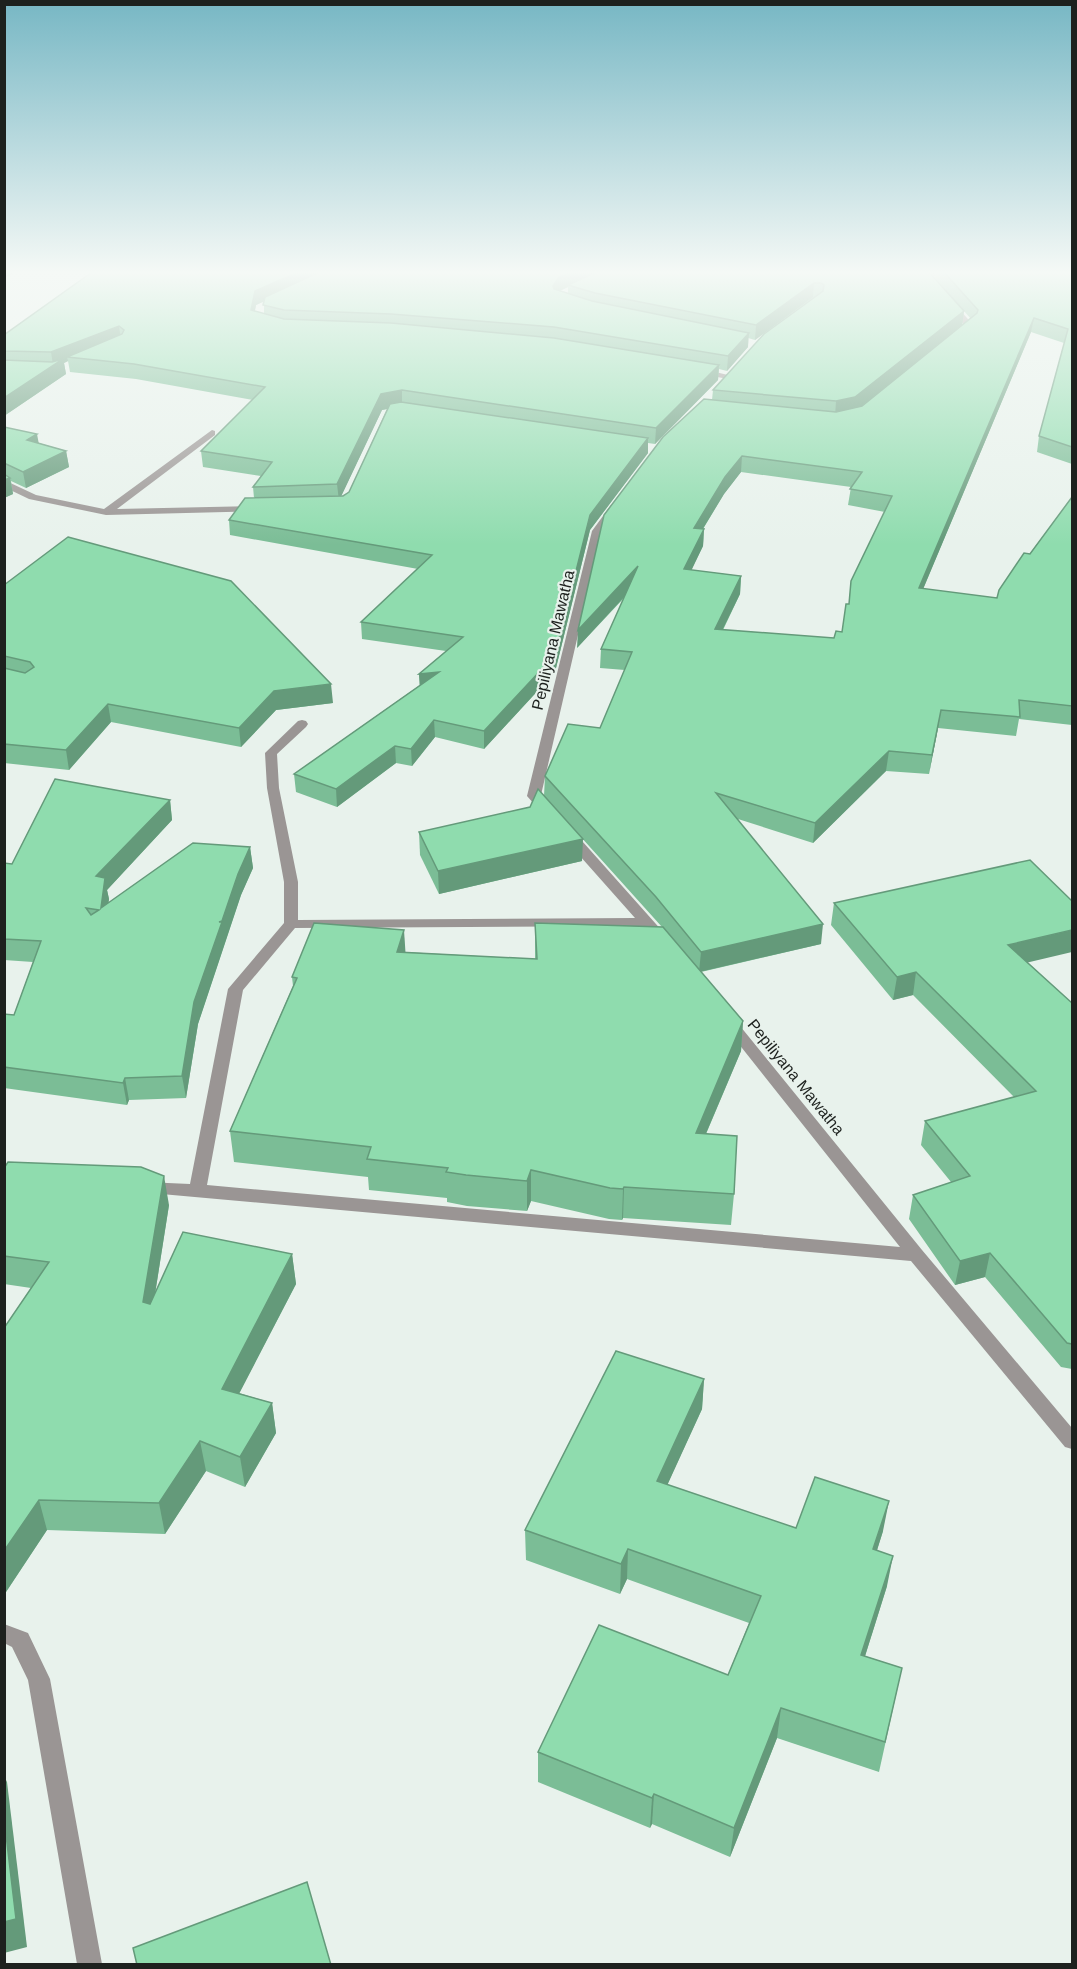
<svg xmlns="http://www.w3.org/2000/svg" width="1077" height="1969" font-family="Arial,sans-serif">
	<rect width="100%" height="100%" fill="#e8f2ec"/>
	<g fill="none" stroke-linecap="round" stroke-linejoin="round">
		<g fill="#9a9594" fill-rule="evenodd">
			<path d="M935,270h9l-12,8 42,48 -14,12 -7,-2 12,-10 -42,-48z"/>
			<path d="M699,368l33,8 -4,3 -32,-6v-4z"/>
			<path d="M212,430l3,1v4l-98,74 141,-3 5,3 -1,2 -156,4 -77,-16 -25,-12v-7l32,15 68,14z"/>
			<path d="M611,505l9,2 -18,24 -61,264 13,15 -7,4 -5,-1 -15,-17 65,-265z"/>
			<path d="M302,720l4,1 2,3 -2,3 -29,27 2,34 19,94v38l337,-2 -71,-80 -2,-3 7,-4 5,1 98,110 -7,4 -5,-1 -17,-19 -348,2 -52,62 -36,195 693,62 -177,-223 3,-3h10l186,229 150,178v21l-7,-2 -154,-186 -772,-69 -3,-4 3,-4 6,-2 45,2 38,-195 56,-66v-41l-17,-94 -2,-35 33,-32z"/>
			<path d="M4,1624l24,9 22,46 52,285h-25l-49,-284 -16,-33 -8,-4z"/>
		</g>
	</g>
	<g fill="#7bbd96" fill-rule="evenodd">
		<path d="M95,270h836l-3,2 36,39 -2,15 9,-7 -36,-41 2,-8h135v194l-35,-12 2,-16 25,-93 -33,-11 -108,257 74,9 75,-101v228l-53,-6 -3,17 -78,-8 -9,46 -43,-3 -73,72 -75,-24 83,125 -120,28 42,49 -2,30 -35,83 28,60 -3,31 -108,-7 -1,2 -13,-1 -78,-18 -4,10 -60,-5 -20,-4v-4l-78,-8 -1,-13 -134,-15 -4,-31 63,-145 -1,-9 113,-25 130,7v-36l127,4 -118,-131 1,-20 55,-48 25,-58 -25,-2 1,-19 23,-51 -47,50 135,-248 1,-10 101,-93 -59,43 -7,-2v9l-21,24 -8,-2 -1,11 -63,64 -7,-1v10l-58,77 -35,142 -71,77 -49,-12 -23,29 -16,-3 -59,44 -41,-15 -2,-18 126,-89 -1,-11 27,-23 -84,-12 -1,-17 57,-53 -188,-34 -1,-15 25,-22 -1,-11 8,-11 -58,-9 -2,-16 52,-51 -117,-21 -66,-7 -2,-11 -4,2 2,11 -62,42v-81zM568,287v6l-8,-2zM264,301v13l-9,-3 1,-6zM387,409l-38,83 -8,4 41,-86zM741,472l110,15 -3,18 37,7 -43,120 -8,6 -111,-8 17,-36 1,-18 -50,-6 12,-24 1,-17h-1l21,-35z"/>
		<path d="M4,427l35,16 27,8 3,16 -43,21 -15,-7 2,13 -9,4z"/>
		<path d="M4,585l329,118 -57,7 -35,37 -130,-25 -42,48 -65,-7z"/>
		<path d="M170,800l2,20 -65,70 2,9 -1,4 142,-56 3,21 -12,27 -43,129 -12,74 -57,2 -2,5 -123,-17v-74l10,1 19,-53 -29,-2v-97l8,1z"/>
		<path d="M419,832l163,29 -143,33 -19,-39z"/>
		<path d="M834,903l193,59 45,41v366l-11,-2 -76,-90 -30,8 -46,-66 4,-24 38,-13 -30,-37 4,-24 89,-24 -101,-102 -20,5 -62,-75z"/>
		<path d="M4,1168l165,37 -14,89 137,-40 4,30 -57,109 33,10 4,30 -31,54 -39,-16 -41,63 -118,-4 -43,65v-267l27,-40 -27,-4z"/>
		<path d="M704,1379l-2,30 -35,76 129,43 87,3 -6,19 10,36 -22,70 37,12 -23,104 -102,-34 -47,119 -78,-33 -2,4 -112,-46v-30l190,-77 21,-52 -122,-44 -7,15 -94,-34 -1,-30z"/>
	</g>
	<g fill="#649a7a">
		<path d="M4,270h17l-17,8z"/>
		<path d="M303,270h32l-79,35 -4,19 -1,-14 4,-19z"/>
		<path d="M577,270h32l-41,15v2l-9,4 -6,9v-14l6,-9z"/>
		<path d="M814,283l-1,14 -58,43 1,-15z"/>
		<path d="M964,311l-2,15 -109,87 -18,4 1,-16z"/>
		<path d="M1034,318l-3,14 -115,274 3,-18z"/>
		<path d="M119,326l2,14 -54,17 1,4 -4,2 2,11 -62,42v-18l49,-33 -2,-13z"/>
		<path d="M749,333l-1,14 -21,24 1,-15z"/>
		<path d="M719,365l-1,15 -63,64 1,-16z"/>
		<path d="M402,390v16l-20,4 -43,91 -2,-17 44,-90z"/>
		<path d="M37,434l3,16 -13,-10z"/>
		<path d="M648,438v15l-58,77 -35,142 -71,77v-18l106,-216z"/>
		<path d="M66,451l3,16 -43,21 -3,-16z"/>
		<path d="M742,456l-1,16 -17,22 -31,51 1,-17 31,-51z"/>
		<path d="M10,478l3,16 -9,4v-18z"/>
		<path d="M704,529l-1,17 -19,40v-17z"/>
		<path d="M638,566l-1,17 -60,65 1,-18z"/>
		<path d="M741,576l-1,18 -26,53 1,-18z"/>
		<path d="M439,672l-19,19 -1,-17z"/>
		<path d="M331,684l2,19 -57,7 -35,37 -2,-19 35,-37z"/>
		<path d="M108,704l3,18 -42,48 -3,-20z"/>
		<path d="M941,710l-3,18 -9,46 3,-19z"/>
		<path d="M434,720l1,17 -23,29 -1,-17z"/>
		<path d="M395,746l1,17 -59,44 -1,-18z"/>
		<path d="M889,751l-3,20 -73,72 2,-20z"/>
		<path d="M170,800l2,20 -65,70 2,9 -4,31 -9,-54z"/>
		<path d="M583,839l-1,22 -143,33 -1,-23z"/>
		<path d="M250,847l3,21 -12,27 -43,129 -12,74 -4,-22 12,-74 44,-128z"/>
		<path d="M823,924l-2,20 -122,28 2,-20z"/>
		<path d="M404,930l2,30 -9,-8z"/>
		<path d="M1072,930v22l-68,16 4,-23z"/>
		<path d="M916,972l-3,23 -20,5 4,-23z"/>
		<path d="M743,1021l-2,30 -48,113 3,-31z"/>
		<path d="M125,1078l4,22 -2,5 -4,-22z"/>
		<path d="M531,1170v31l-4,10v-30z"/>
		<path d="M164,1176l5,29 -20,127 -6,-30z"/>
		<path d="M624,1187l-1,31 -1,2 1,-31z"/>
		<path d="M990,1253l-5,24 -30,8 5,-24z"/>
		<path d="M292,1254l4,30 -70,135 -4,-30z"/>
		<path d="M704,1379l-2,30 -47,103 2,-31z"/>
		<path d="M272,1403l4,30 -31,54 -5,-30z"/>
		<path d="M200,1441l6,30 -41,63 -6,-31z"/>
		<path d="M39,1500l8,30 -43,65v-44z"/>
		<path d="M889,1501l-6,30 -15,48 5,-30z"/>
		<path d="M628,1549l-1,30 -7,15 1,-30z"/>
		<path d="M893,1556l-6,30 -31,99 5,-30z"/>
		<path d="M781,1708l-4,30 -47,119 4,-29z"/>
		<path d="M4,1776l3,6 20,165 -23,6z"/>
		<path d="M654,1794l-2,30 -2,4 2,-30z"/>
	</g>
	<g fill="#8fdcae" stroke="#649a7a" stroke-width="1.5" fill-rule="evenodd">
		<path d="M95,270h208l-48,21 -4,19 33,9 107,4 163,15 165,27 -63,63 -254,-38 -21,4 -44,90 -84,3 19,-25 -71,-11 64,-64 -131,-23 -67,-7 55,-23 2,-4 -5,-4 -68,26 -47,-1v-16z"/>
		<path d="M324,270h253l-18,7 -6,9 1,3 38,12 157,32 -21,23 -174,-29 -163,-13 -107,-4 -21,-5 2,-8z"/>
		<path d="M601,270h326l37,41 -109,86 -19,4 -123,-11 51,-56 59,-43 1,-6 -3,-2h-7l-58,42 -161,-32 -27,-8z"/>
		<path d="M942,270h130v177l-33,-11 29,-107 -34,-11 -115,270 78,10 2,-8 25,-37 6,1 42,-57v209l-53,-6 1,17 -79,-7 -9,45 -43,-4 -74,72 -99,-30 107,131 -122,28 -45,-55 -111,-121 23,-52 32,4 32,-76 -31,-3 37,-83 -60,64 26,-115 59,-78 41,-38 132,13 26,-6 115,-93 1,-3zM742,456l120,16 -12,17 42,7 -41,85 -2,23h-3l-4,28 -6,-1 -2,7 -119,-9 26,-53 -57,-7 20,-40 -10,-1 31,-51z"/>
		<path d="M63,359l-59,39v-38l48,2z"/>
		<path d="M401,402l247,36 -58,77 -35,140 -71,76 -50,-11 -23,29 -16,-3 -59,43 -42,-15 145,-102 -20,2 44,-37 -102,-15 71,-67 -203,-35 16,-22 98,-2 6,-4 41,-88z"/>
		<path d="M4,427l33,7 -10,6 39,11 -43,21 -19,-9z"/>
		<path d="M4,474l6,4 -6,2z"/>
		<path d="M68,537l163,44 100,103 -57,7 -35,37 -131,-24 -42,46 -62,-6v-76l21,5 9,-6 -4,-5 -26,-6v-71z"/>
		<path d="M55,779l115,21 -74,76 9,2 -4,30 92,-65 57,4 -12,27 -16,47 -3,1h3l-28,80 -12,74 -57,2 -2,5 -119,-16v-53l10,1 27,-74 -37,-2v-76l8,1zM86,908l13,2 -8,5z"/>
		<path d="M538,789l45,50 -145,32 -19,-39 111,-25z"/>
		<path d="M1030,860l42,41v29l-64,15 64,58v341l-5,-1 -77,-90 -30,8 -47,-66 57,-19 -45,-55 111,-30 -120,-119 -19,5 -63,-74z"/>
		<path d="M314,923l90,7 -7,22 140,7 -2,-36 128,4 80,94 -47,112 41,3 -3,58 -110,-7 -1,2 -13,-1 -79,-18 -4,11 -61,-6 -20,-3 2,-4 -81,-9 4,-12 -141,-16 67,-153 -5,-1z"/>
		<path d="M8,1162l133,5 23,9 -21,126 7,2 33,-72 109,22 -70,135 50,14 -32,54 -40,-16 -41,62 -120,-3 -35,51v-223l45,-66 -45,-6v-88z"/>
		<path d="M616,1351l88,28 -47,102 139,47 19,-51 74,24 -16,48 20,7 -32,99 41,13 -17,74 -104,-34 -47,120 -80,-34 -2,4 -114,-46 61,-127 129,50 33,-79 -133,-47 -7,15 -96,-34z"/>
		<path d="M4,1818l12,101 -12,3z"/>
		<path d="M307,1882l24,83h-194l-4,-17z"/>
	</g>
	<linearGradient id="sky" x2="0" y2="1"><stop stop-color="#77b7c4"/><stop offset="0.5" stop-color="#f5f9f6"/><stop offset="1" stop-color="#f5f9f6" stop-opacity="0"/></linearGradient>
	<rect width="1077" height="545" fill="url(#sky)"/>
	<g text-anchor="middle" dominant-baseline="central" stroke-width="4.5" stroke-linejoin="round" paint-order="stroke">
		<g font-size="16" fill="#1d211e" stroke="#e8f2ec">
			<text transform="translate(553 640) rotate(-77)">Pepiliyana Mawatha</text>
			<text transform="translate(796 1077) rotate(51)">Pepiliyana Mawatha</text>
		</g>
	</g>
	<rect width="1077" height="1969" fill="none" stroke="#1d211e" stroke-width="12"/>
</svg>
